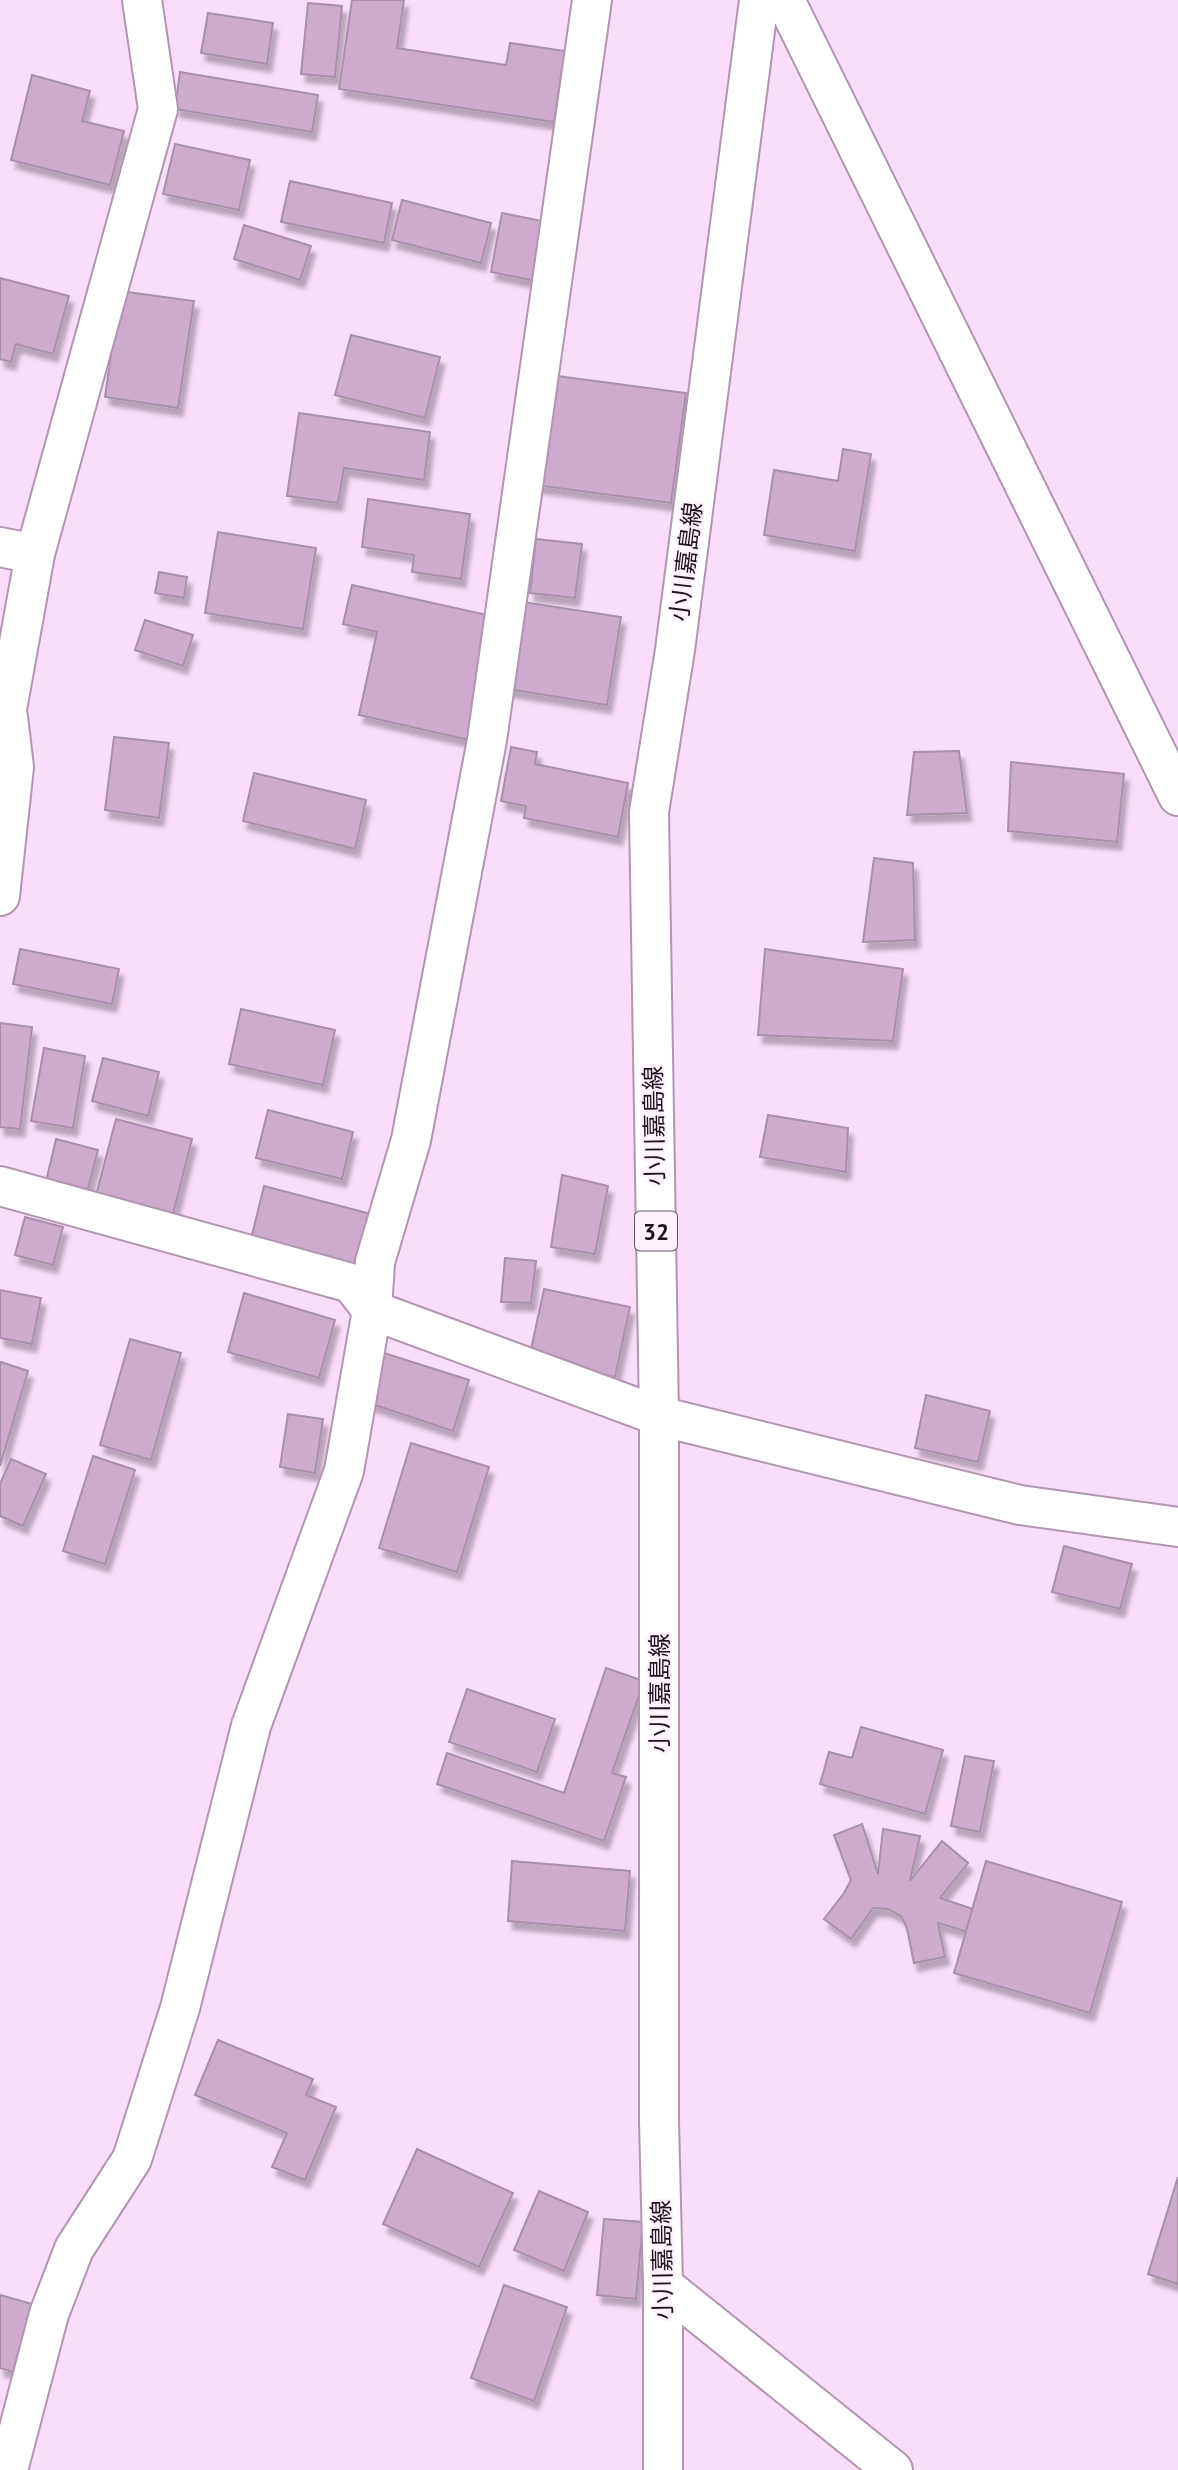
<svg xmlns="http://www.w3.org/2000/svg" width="1178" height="2470" font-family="'PT Sans','Noto Sans JP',sans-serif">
	<defs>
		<filter id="shadow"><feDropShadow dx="4.5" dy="8" stdDeviation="2" flood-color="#0004"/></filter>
	</defs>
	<rect width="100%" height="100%" fill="#fadef9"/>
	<g fill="#ceaacd" stroke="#a990a9" stroke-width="2" filter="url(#shadow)">
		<path d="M352,0h52l-7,48 109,17 4,-22 55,8 -11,71 -215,-33z"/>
		<path d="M308,3l34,3 -7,71 -34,-3z"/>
		<path d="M208,13l65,10 -6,41 -66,-11z"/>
		<path d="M180,72l138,23 -6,37 -137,-23z"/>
		<path d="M32,75l58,16 -8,30 42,10 -14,54 -99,-25z"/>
		<path d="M175,144l75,16 -11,50 -76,-16z"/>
		<path d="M290,181l102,22 -8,40 -103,-21z"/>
		<path d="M402,200l89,23 -10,40 -89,-23z"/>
		<path d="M502,213l45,9 -11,59 -45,-9z"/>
		<path d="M244,225l67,21 -11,34 -66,-21z"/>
		<path d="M0,278l69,18 -16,58 -37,-10 -5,18 -11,-3z"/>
		<path d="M120,291l74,10 -16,107 -73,-11z"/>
		<path d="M351,335l89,22 -15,61 -90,-23z"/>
		<path d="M550,375l136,18 -15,110 -136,-18z"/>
		<path d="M299,413l131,19 -6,48 -80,-12 -6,35 -51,-7z"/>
		<path d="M843,449l28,5 -16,97 -91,-16 10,-65 64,11z"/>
		<path d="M368,499l102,15 -9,65 -49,-7 2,-17 -52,-8z"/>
		<path d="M218,532l98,16 -13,81 -98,-16z"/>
		<path d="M536,539l46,5 -7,54 -45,-5z"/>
		<path d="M159,572l28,5 -3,21 -29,-5z"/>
		<path d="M352,585l144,32 -27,123 -110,-25 18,-83 -34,-8z"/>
		<path d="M523,602l98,15 -14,88 -99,-16z"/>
		<path d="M145,620l48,15 -10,31 -48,-16z"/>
		<path d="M114,737l55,6 -10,75 -54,-8z"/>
		<path d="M511,747l26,5 -2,12 93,19 -10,54 -94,-19 2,-12 -25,-5z"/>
		<path d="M959,751l8,62 -60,2 7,-63z"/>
		<path d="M1011,762l113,12 -7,68 -109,-11z"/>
		<path d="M254,773l112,27 -11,49 -112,-28z"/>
		<path d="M874,858l39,5 2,77 -52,2z"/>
		<path d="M20,949l99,20 -7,35 -99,-20z"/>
		<path d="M765,949l138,20 -10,72 -135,-6z"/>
		<path d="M241,1009l94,21 -12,55 -94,-21z"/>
		<path d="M0,1023l32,4 -12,102 -20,-2z"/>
		<path d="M44,1048l41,8 -12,72 -42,-7z"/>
		<path d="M103,1058l56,14 -11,44 -56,-15z"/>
		<path d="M268,1110l85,22 -11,47 -86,-21z"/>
		<path d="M768,1115l80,13 -2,44 -86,-15z"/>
		<path d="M116,1119l76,20 -21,83 -77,-19z"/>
		<path d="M56,1139l42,11 -12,46 -41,-10z"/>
		<path d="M562,1175l46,11 -13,68 -44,-7z"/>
		<path d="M264,1186l107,28 -13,52 -107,-27z"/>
		<path d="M25,1217l38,10 -10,38 -38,-10z"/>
		<path d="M505,1258l31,3 -5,42 -30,-1z"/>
		<path d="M544,1289l86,18 -15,70 -86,-18z"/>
		<path d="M0,1290l41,8 -9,46 -32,-6z"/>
		<path d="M244,1293l91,27 -16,58 -91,-26z"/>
		<path d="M130,1339l51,14 -30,107 -51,-15z"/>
		<path d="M384,1353l85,27 -16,51 -84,-28z"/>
		<path d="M1,1362l27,9 -28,95v-100z"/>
		<path d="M926,1395l64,16 -12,51 -63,-14z"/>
		<path d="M288,1414l35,5 -8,54 -35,-6z"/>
		<path d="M411,1443l78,24 -32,105 -78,-24z"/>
		<path d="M93,1456l42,14 -30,94 -42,-13z"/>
		<path d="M11,1459l35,15 -23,52 -23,-10v-32z"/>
		<path d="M1064,1546l68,18 -12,45 -68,-17z"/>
		<path d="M606,1668l38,13 -32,92 14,4 -22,64 -167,-57 10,-31 117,40z"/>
		<path d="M467,1689l88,30 -18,53 -88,-30z"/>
		<path d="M861,1727l82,23 -18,64 -105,-30 9,-32 23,6z"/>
		<path d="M965,1756l29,5 -14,71 -29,-6z"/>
		<path d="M862,1824l16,50 5,-45 37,7 -10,45 32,-40 26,22 -28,35 48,16 -7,22 -43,-13 7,34 -31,6 -7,-35 -6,-12 -13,-7 -15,-1 -22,31 -27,-20 20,-26 7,-13 -17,-45z"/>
		<path d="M512,1861l118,10 -5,60 -117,-10z"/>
		<path d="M986,1861l136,41 -32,111 -136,-40z"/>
		<path d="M218,2040l95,39 -7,16 30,12 -31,73 -33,-13 15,-34 -92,-38z"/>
		<path d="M417,2149l96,44 -34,74 -96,-43z"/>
		<path d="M1178,2177v107l-30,-10z"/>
		<path d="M539,2191l49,21 -24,59 -50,-21z"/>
		<path d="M604,2219l39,3 -7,77 -39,-4z"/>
		<path d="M504,2285l63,22 -33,94 -63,-23z"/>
		<path d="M0,2295l32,9 -19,68 -13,-4z"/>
	</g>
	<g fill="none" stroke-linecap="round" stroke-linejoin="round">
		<defs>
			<g id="street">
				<path d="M785,0l393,796"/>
				<path d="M0,547l35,7"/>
				<path d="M0,896l14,-129 -7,-58 28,-155 123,-445 -16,-109"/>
				<path d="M0,1186l351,97 21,27 287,106 361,89 158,22"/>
				<path d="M663,2285l230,185"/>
				<path d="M8,2470l41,-156 25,-65 58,-90 48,-151 71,-282 93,-255 28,-161 3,-48 36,-122 76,-400 105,-740"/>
			</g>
			<path id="primary" d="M663,2470v-185l-4,-164v-705l-10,-604 26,-162 84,-650"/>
		</defs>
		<use href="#street" stroke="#b096af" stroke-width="42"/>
		<use href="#primary" stroke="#b096af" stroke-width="42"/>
		<use href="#street" stroke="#fff" stroke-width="38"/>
		<use href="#primary" stroke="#fff" stroke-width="38"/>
	</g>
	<g text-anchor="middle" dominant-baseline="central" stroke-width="5" stroke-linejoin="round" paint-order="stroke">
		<rect fill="#fdf2fc" stroke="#60565f" stroke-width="2" x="635" y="1211.5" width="42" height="39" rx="5"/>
		<g font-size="23" font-weight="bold" fill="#1c131c">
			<text x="656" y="1231">32</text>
		</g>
		<g font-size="24" fill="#1c131c" stroke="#fdf2fc">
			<text transform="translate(686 562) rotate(-83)">小川嘉島線</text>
			<text transform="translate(654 1126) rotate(-91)">小川嘉島線</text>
			<text transform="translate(659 1693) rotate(-90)">小川嘉島線</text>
			<text transform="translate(662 2260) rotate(-91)">小川嘉島線</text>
		</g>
	</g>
</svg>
